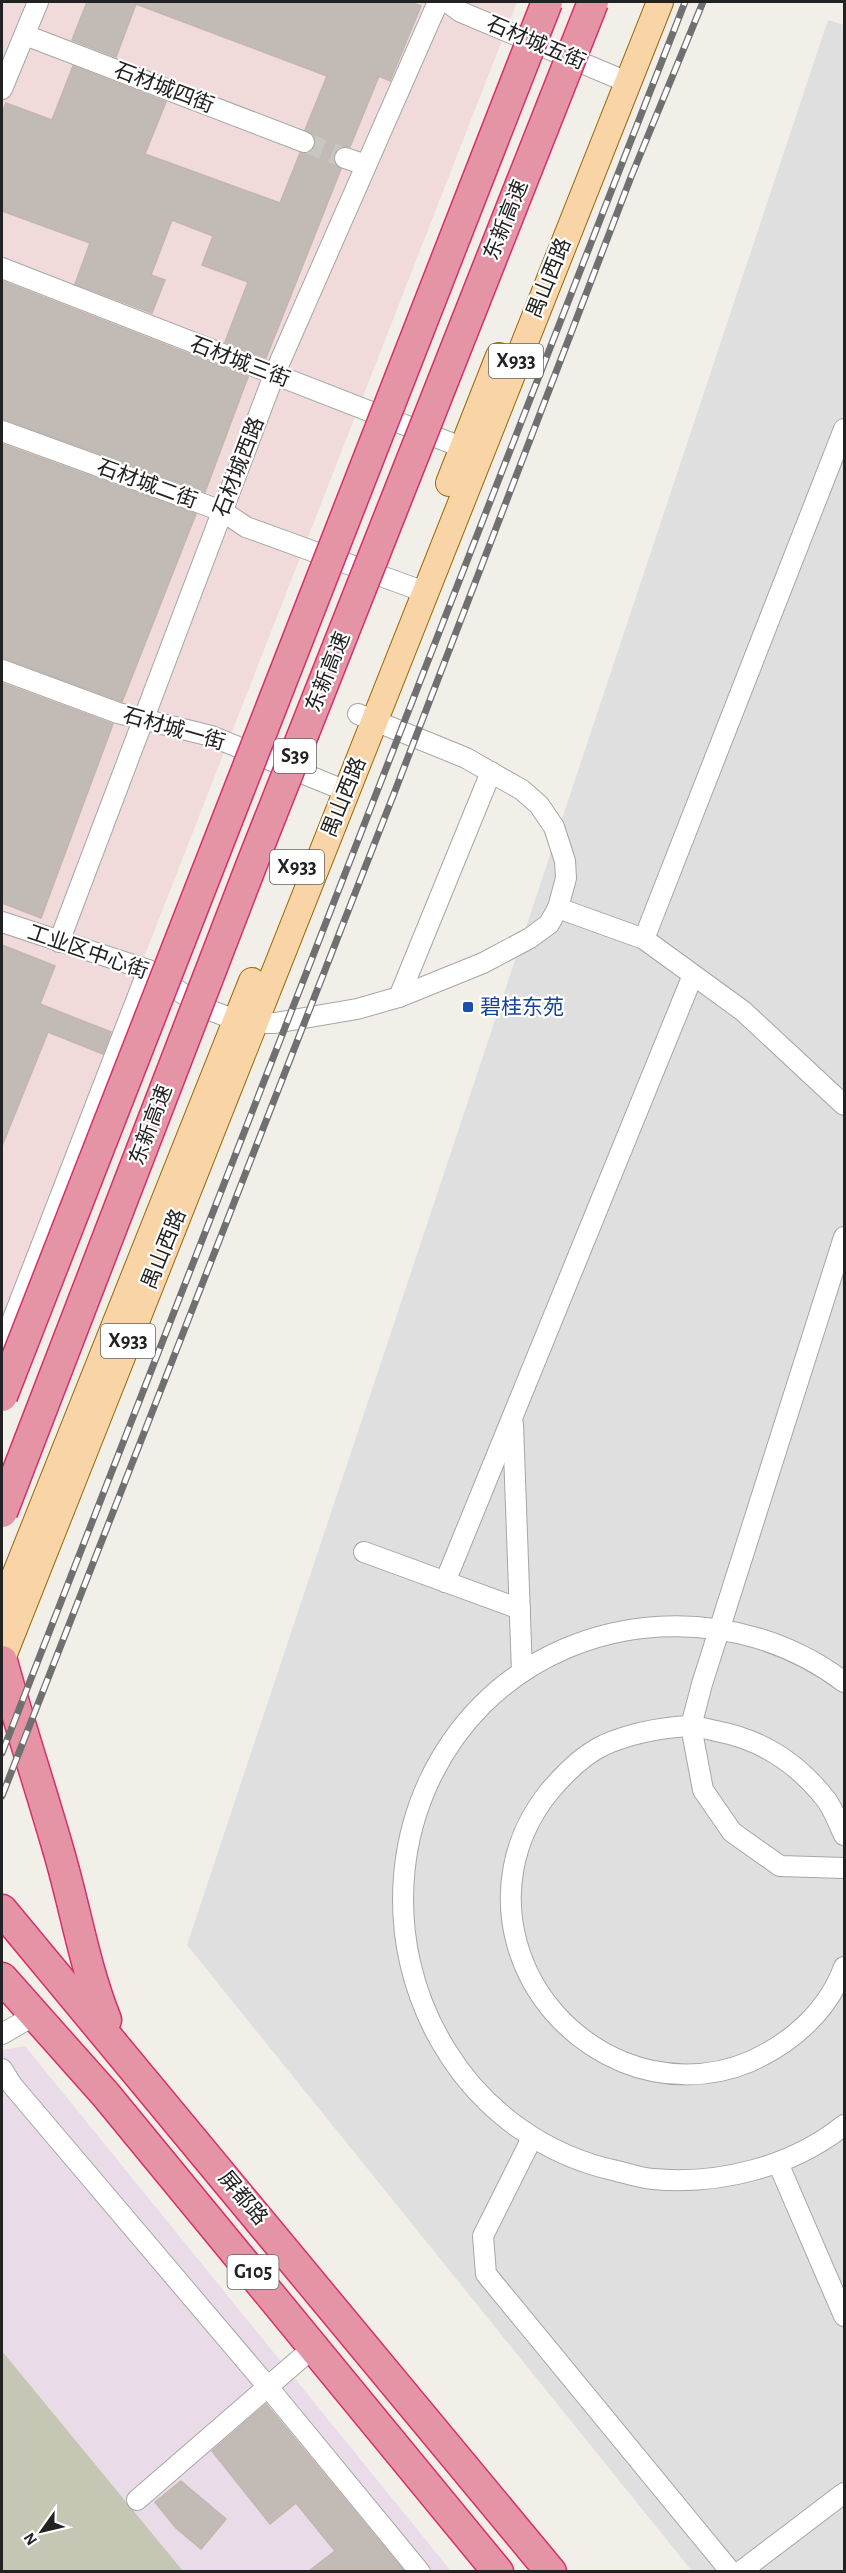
<svg xmlns="http://www.w3.org/2000/svg" width="846" height="2573" font-family="'Alegreya Sans','Noto Sans SC',sans-serif">
	<rect width="100%" height="100%" fill="#f2efe9"/>
	<path fill="#e0dfdf" d="M828,20l16,5v2546h-152l-505,-626z"/>
	<path fill="#f1dada" d="M4,2h513l-515,1319v-1314z"/>
	<path fill="#eadbe8" d="M25,2046l426,525h-268l-181,-220v-301z"/>
	<path fill="#c6c6b4" d="M2,2351l181,220h-181z"/>
	<g fill="#c2bbb5" stroke="#c3b6ac" stroke-width="1.5">
		<path d="M87,2h323l11,4 -31,75 -11,-5 -29,71 -8,-1 -8,8 -1,7 8,8 -75,189 -41,-16 23,-60 -46,-17 11,-29 -41,-16 -21,55 14,5 -13,33 -77,-29 15,-41 -88,-32v-98l4,-10 46,17 21,-54 93,36 -21,52 135,49 20,-50 11,-1 4,-6 -1,-11 -9,-5 22,-54 -191,-72 -20,53 -44,-17z"/>
		<path d="M2,281l246,96 -43,115 -203,-73z"/>
		<path d="M2,444l194,70 -74,188 -120,-44z"/>
		<path d="M2,683l111,41 -72,194 -39,-15z"/>
		<path d="M2,945l53,21 -15,38 71,28 -8,22 -55,-22 -46,114z"/>
		<path d="M266,2404l138,167h-95l26,-20 -39,-48 -26,21 -58,-73z"/>
		<path d="M181,2481l45,38 -25,30 -25,-21 -21,-26z"/>
	</g>
	<g fill="none" stroke-linecap="round" stroke-linejoin="round">
		<path stroke="#c8c6c1" stroke-width="20" stroke-dasharray="20 10" stroke-linecap="butt" d="M304,142l41,16"/>
		<defs>
			<g id="minor">
				<path d="M447,2l14,10 166,70"/>
				<path d="M25,35l279,107"/>
				<path d="M2,89l36,-87"/>
				<path d="M345,158l21,7"/>
				<path d="M2,268l472,184"/>
				<path d="M2,431l220,80 24,16 179,65"/>
				<path d="M2,670l116,43 93,23 135,55"/>
				<path d="M558,908l86,31 99,72 101,94"/>
				<path d="M2,922l146,48 56,38 32,12 18,3h21l82,-14 42,-12 84,-34 47,-25 19,-14 9,-16 8,-30 -1,-17 -11,-34 -15,-22 -17,-15 -56,-32 -108,-44"/>
				<path d="M644,939l200,-510"/>
				<path d="M59,942l215,-567 164,-373"/>
				<path d="M399,997l92,-225"/>
				<path d="M844,1237l-142,447 -11,42 12,64 29,42 48,34 64,2"/>
				<path d="M2,1347l146,-377"/>
				<path d="M513,1424l9,248"/>
				<path d="M364,1552l156,57"/>
				<path d="M445,1582l248,-607"/>
				<path d="M844,1682c-107,-81 -264,-74 -361,22 -92,92 -105,237 -37,346 38,62 100,106 171,121 12,3 24,7 36,8 66,6 139,-12 191,-54"/>
				<path d="M844,1835c-6,-12 -11,-28 -20,-38 -28,-35 -65,-58 -108,-66 -9,-2 -19,-5 -28,-5 -30,2 -57,7 -84,19 -21,10 -40,29 -55,47 -75,93 -34,225 74,270 39,16 86,17 126,0 43,-19 79,-51 95,-95"/>
				<path d="M2,2034l33,-19"/>
				<path d="M2,2069l10,16 256,302 152,185"/>
				<path d="M532,2138l-49,98 3,38 245,298"/>
				<path d="M778,2163l66,153"/>
				<path d="M137,2500l178,-154"/>
				<path d="M740,2572l104,-79"/>
			</g>
			<g id="major">
				<path d="M449,483l50,-127"/>
				<path d="M2,1608l250,-627"/>
				<path d="M2,1659l658,-1657"/>
			</g>
			<g id="highway">
				<path d="M2,1661c17,63 38,125 56,188 17,57 26,116 48,171"/>
				<path d="M2,1910l549,662"/>
				<path d="M2,1978l104,117 392,477"/>
			</g>
		</defs>
		<use href="#minor" stroke="#a6a6a6" stroke-width="22"/>
		<use href="#major" stroke="#9b6705" stroke-width="28"/>
		<use href="#highway" stroke="#d72f6b" stroke-width="33"/>
		<use href="#minor" stroke="#fff" stroke-width="20"/>
		<use href="#major" stroke="#f9d4a6" stroke-width="26"/>
		<use href="#highway" stroke="#e594a5" stroke-width="30"/>
		<defs>
			<g id="rail">
				<path d="M2,1753l683,-1751"/>
				<path d="M2,1796l393,-1005 236,-614 72,-175"/>
			</g>
		</defs>
		<use href="#rail" stroke="#707070" stroke-width="7"/>
		<use href="#rail" stroke="#fff" stroke-width="4.5" stroke-dasharray="14" stroke-linecap="butt"/>
		<defs>
			<g id="highway-bridge">
				<path d="M2,1396l545,-1394"/>
				<path d="M2,1512l251,-651 340,-859"/>
			</g>
		</defs>
		<use href="#highway-bridge" stroke="#d72f6b" stroke-width="33" stroke-linecap="butt"/>
		<use href="#highway-bridge" stroke="#e594a5" stroke-width="30"/>
	</g>
	<rect fill="#1a4fb4" stroke="#fff" stroke-width="2" x="462" y="1001" width="12" height="12" rx="3"/>
	<g text-anchor="middle" dominant-baseline="central" stroke-width="4.5" stroke-linejoin="round" paint-order="stroke">
		<g fill="#fff" stroke="#646464" stroke-width="1.5">
			<rect x="489" y="344" width="54" height="34" rx="4.5"/>
			<rect x="274" y="739" width="42" height="34" rx="4.5"/>
			<rect x="270" y="850" width="54" height="34" rx="4.5"/>
			<rect x="101" y="1324" width="54" height="34" rx="4.5"/>
			<rect x="227.5" y="2255" width="51" height="34" rx="4.5"/>
		</g>
		<g font-size="20" font-weight="bold" fill="#222">
			<text x="516" y="361">X933</text>
			<text x="295" y="756">S39</text>
			<text x="297" y="867">X933</text>
			<text x="128" y="1341">X933</text>
			<text x="253" y="2272">G105</text>
		</g>
		<g font-size="21" fill="#222" stroke="#fff">
			<text transform="translate(536 43) rotate(23)">石材城五街</text>
			<text transform="translate(164 88) rotate(21)">石材城四街</text>
			<text transform="translate(506 220) rotate(-68)">东新高速</text>
			<text transform="translate(549 278) rotate(-68)">禺山西路</text>
			<text transform="translate(240 362) rotate(21)">石材城三街</text>
			<text transform="translate(239 467) rotate(-69)">石材城西路</text>
			<text transform="translate(147 484) rotate(20)">石材城二街</text>
			<text transform="translate(328 672) rotate(-68)">东新高速</text>
			<text transform="translate(174 729) rotate(16)">石材城一街</text>
			<text transform="translate(344 797) rotate(-68)">禺山西路</text>
			<text transform="translate(88 952) rotate(19)">工业区中心街</text>
			<text transform="translate(151 1125) rotate(-69)">东新高速</text>
			<text transform="translate(164 1249) rotate(-68)">禺山西路</text>
			<text transform="translate(243 2198) rotate(50)">屏都路</text>
		</g>
		<g font-size="21" fill="#164399" stroke="#fff" text-anchor="start">
			<text x="480" y="1007">碧桂东苑</text>
		</g>
	</g>
	<rect width="846" height="2573" fill="none" stroke="#222222" stroke-width="6"/>
	<g transform="translate(42 2531) rotate(236)" stroke="#ffffff" stroke-width="4.5" paint-order="stroke">
	<path d="M0-4.5L10 22L0 15L-10 22Z" fill="#222222"/>
	<text y="-9" font-size="16" font-weight="bold" text-anchor="middle" fill="#222222">N</text>
	</g>
</svg>
